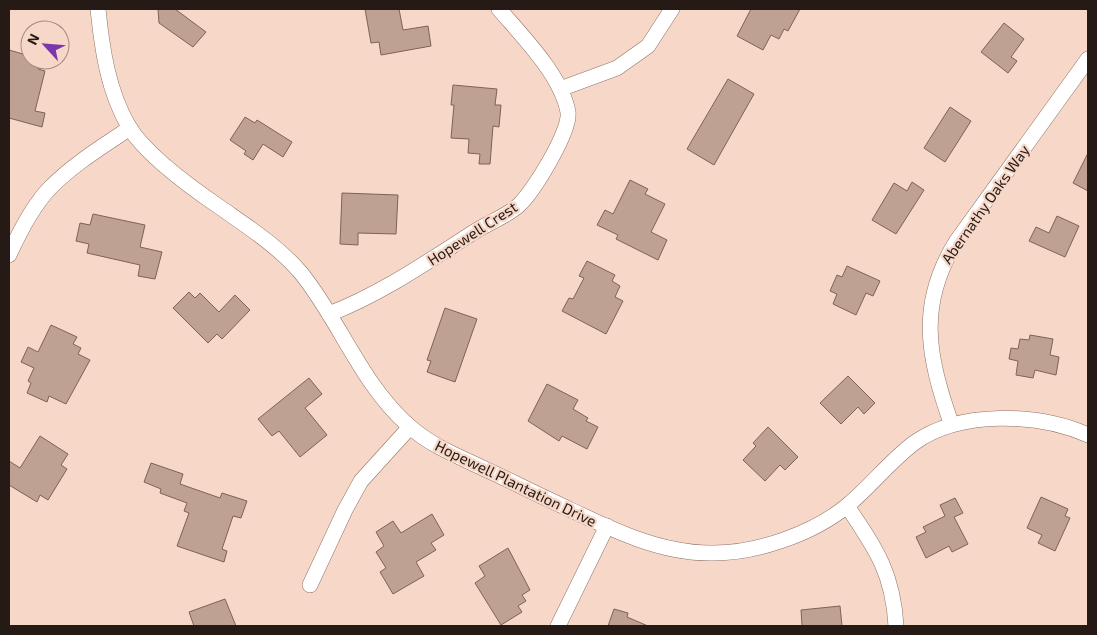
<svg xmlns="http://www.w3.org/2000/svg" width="1097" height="635" font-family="'Exo 2',sans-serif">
	<rect width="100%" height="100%" fill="#f7d7c8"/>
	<g fill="#bfa193" stroke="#7e6255">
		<path d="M158,9h17l31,23 -13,15 -34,-24z"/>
		<path d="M365,9h34l4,21 25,-4 3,20 -50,9 -2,-13 -8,1z"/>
		<path d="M751,9h49l-12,22 -4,-2 -5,10 -8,-4 -8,15 -26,-14z"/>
		<path d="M1004,23l20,16 -13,18 6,4 -9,12 -27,-21z"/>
		<path d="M9,50l21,6v4h10l-2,9 7,2 -10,40 10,2 -3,14 -33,-9z"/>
		<path d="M728,79l26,15 -40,71 -27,-16z"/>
		<path d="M453,85l44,4 -2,16h6l-2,22 -6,-1 -3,38h-11l1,-10 -12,-1 1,-14 -18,-1 3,-33h-3z"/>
		<path d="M950,107l21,14 -26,41 -21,-14z"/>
		<path d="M245,117l10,6 2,-3 35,22 -9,15 -20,-13 -10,16 -9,-6 2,-3 -16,-11z"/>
		<path d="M1088,153v38l-15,-8z"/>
		<path d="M630,180l18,9 -3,5 20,10 -14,28 16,8 -9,20 -42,-21 2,-4 -21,-10 8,-15 8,4z"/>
		<path d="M912,182l12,8 -28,44 -24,-14 22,-37 13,8z"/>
		<path d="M342,193l56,2 -2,39 -38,-1v12l-18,-1z"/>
		<path d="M93,214l52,11 -5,22 22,5 -7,27 -17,-3 2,-11 -53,-12 2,-9 -13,-3 4,-18 10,2z"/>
		<path d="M1057,216l22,10 -14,31 -36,-16 7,-14 13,6z"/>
		<path d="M587,261l28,14 -3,6 8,5 -5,11 8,4 -17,33 -44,-23 7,-13 4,1 11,-21 -5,-2z"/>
		<path d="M847,266l33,15 -7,15 -7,-3 -10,22 -23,-11 4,-10 -7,-3 7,-16 5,2z"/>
		<path d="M189,292l6,6 5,-5 19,19 16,-17 15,15 -28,29 -5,-5 -9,9 -35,-35z"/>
		<path d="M445,308l32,11 -22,63 -28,-10 4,-11 -4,-1z"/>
		<path d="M51,325l26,12 -4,7 8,4 -3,6 12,6 -24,44 -17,-8 -2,6 -20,-9 4,-10 -3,-2 6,-13 -13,-6 7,-15 10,5z"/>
		<path d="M1030,335l23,4 -3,16 9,2 -3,18 -21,-5 -2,8 -17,-3 2,-14 -9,-2 2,-11 7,1 2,-10 9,1z"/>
		<path d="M848,376l27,27 -11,11 -6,-7 -17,17 -21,-21z"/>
		<path d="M309,378l13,16 -17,14 22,27 -27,22 -21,-26 -7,5 -14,-17z"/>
		<path d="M547,384l31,16 -5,9 15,9 -2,3 12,6 -11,22 -25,-13 -3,5 -31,-20z"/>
		<path d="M768,427l30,30 -13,13 -5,-5 -15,16 -22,-21 13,-14 -3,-3z"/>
		<path d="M40,436l28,18 -7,11 6,4 -19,31 -8,-5 -3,7 -28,-17v-24l11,7z"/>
		<path d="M151,463l32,11 -3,10 40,14 2,-5 25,8 -6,17 -8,-2 -11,33 5,2 -3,11 -47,-16 12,-33 -5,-2 3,-8 -27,-10 1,-4 -17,-7z"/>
		<path d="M1041,497l27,12 -3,7 5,2 -15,33 -17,-8 4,-8 -15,-7z"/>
		<path d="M955,498l8,15 -9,4 14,27 -16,8 -3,-6 -23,12 -10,-21 10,-5 -3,-5 22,-11 -5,-11z"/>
		<path d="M432,514l12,21 -13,8 5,7 -20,12 8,14 -31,18 -13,-22 6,-4 -10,-16 8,-6 -8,-14 17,-11 8,12z"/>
		<path d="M508,548l22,42 -8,5 4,6 -8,5 4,6 -21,13 -26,-42 10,-7 -6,-10z"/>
		<path d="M225,599l11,27h-42l-5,-14z"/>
		<path d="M840,606l2,20h-40l-1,-16z"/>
		<path d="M614,609l14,4 -1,4 21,9h-40z"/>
	</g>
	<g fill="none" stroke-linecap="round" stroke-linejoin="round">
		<defs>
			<g id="minor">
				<path d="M98,9c4,40 10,82 31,118 18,29 64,62 92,81 27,19 58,39 80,65 39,48 60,111 108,153 22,20 51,31 78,44 22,10 43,21 65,31 49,23 102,52 158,52 45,1 103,-19 138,-48 23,-19 42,-44 66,-62 46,-33 124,-30 174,-8"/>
				<path d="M560,89l57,-21 31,-22 24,-37"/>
				<path d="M9,255c10,-22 24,-49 40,-66 23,-24 54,-43 81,-61"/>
				<path d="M329,314c52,-20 98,-52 145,-82 14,-9 33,-16 45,-27 14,-13 52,-74 49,-93 -7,-37 -45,-75 -69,-103"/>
				<path d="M951,423c-23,-66 -34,-118 5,-181l132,-183"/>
				<path d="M847,506c29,43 46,67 49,120"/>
				<path d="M310,585l35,-75 16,-29 49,-54"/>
				<path d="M558,626l49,-100"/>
			</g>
		</defs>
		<use href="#minor" stroke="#8f7366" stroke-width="16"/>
		<use href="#minor" stroke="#fff" stroke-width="15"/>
	</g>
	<g text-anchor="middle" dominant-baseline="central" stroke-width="4.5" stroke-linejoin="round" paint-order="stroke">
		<g font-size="15" fill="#251a15" stroke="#f7d7c8">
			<text transform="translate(985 204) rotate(-55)">Abernathy Oaks Way</text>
			<text transform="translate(472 233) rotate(-33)">Hopewell Crest</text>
			<text transform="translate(516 483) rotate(26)">Hopewell Plantation Drive</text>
		</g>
	</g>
	<rect width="1097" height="635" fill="none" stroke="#251a15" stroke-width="20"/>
	<g transform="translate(45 45) rotate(296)"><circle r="24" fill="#f7d7c8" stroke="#a38b80"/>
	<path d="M0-4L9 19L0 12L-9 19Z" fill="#7a38ac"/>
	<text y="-8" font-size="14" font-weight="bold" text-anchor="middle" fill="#251a15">N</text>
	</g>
</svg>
